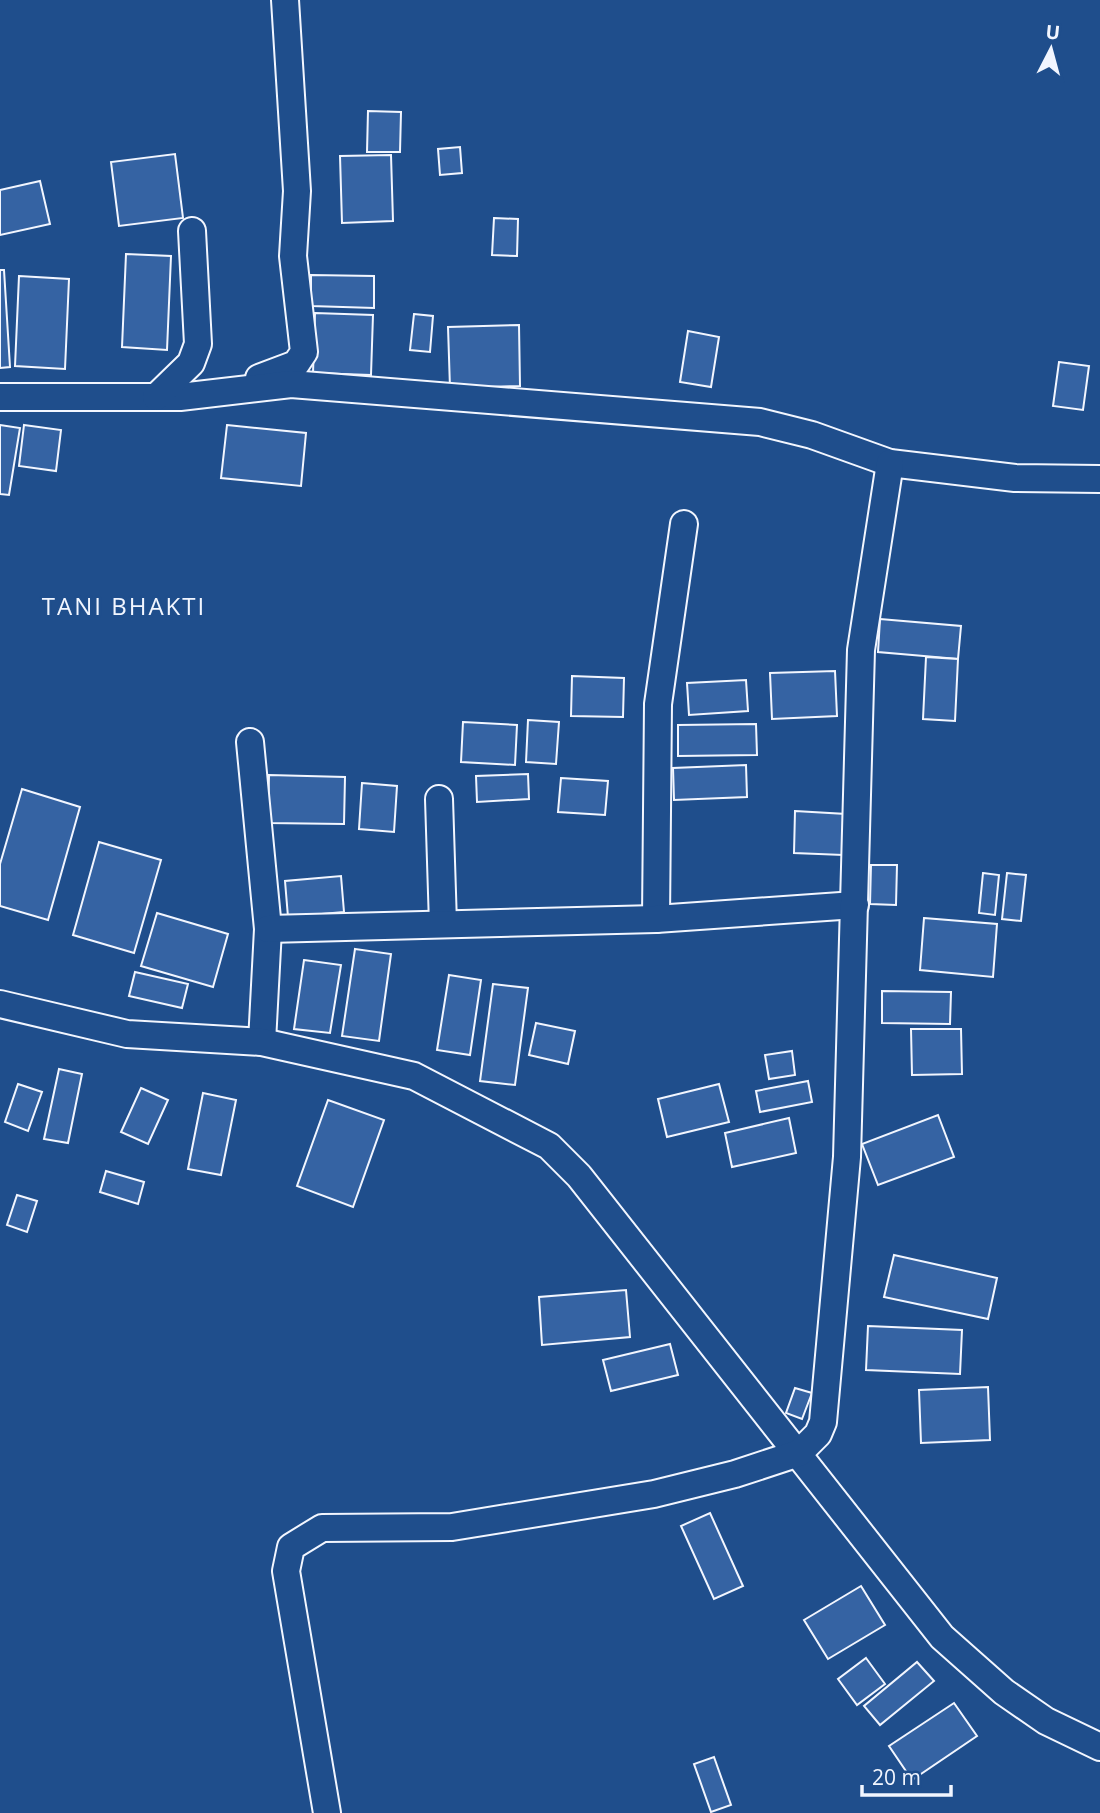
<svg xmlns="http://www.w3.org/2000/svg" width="1100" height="1813" font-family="'Open Sans',sans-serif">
	<rect width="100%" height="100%" fill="#1f4e8c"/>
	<g fill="#3563a3" stroke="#f2f6ff" stroke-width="2">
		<path d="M368,111l33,1 -1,40h-33z"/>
		<path d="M460,147l2,26 -22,2 -2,-26z"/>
		<path d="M175,154l8,64 -64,8 -8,-64z"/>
		<path d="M391,155l2,66 -51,2 -2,-67z"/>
		<path d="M40,181l10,43 -50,11v-45z"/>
		<path d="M494,218l24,1 -1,37 -25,-1z"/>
		<path d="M126,254l45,2 -4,94 -45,-3z"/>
		<path d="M0,270h4l6,97 -10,1z"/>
		<path d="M311,275l63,1v32l-63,-2z"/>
		<path d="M19,276l50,3 -4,90 -50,-3z"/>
		<path d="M315,313l58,2 -2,60 -58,-2z"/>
		<path d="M414,314l19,2 -3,36 -20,-2z"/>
		<path d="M519,325l1,61 -70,2 -2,-61z"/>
		<path d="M688,331l31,6 -8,50 -31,-5z"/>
		<path d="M1059,362l30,4 -6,44 -30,-4z"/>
		<path d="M0,425l20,3 -11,67 -9,-1z"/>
		<path d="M24,425l37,5 -5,41 -37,-5z"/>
		<path d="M227,425l79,8 -5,53 -80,-8z"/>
		<path d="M880,619l81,7 -3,33 -80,-7z"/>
		<path d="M926,657l32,2 -3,62 -32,-2z"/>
		<path d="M835,671l2,45 -65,3 -2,-46z"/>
		<path d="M572,676l52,2 -1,39 -52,-1z"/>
		<path d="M746,680l2,31 -59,4 -2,-32z"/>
		<path d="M528,720l31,2 -3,42 -30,-2z"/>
		<path d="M463,722l54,3 -2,40 -54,-3z"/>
		<path d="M756,724l1,31 -79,1v-31z"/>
		<path d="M746,765l1,32 -73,3 -1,-32z"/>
		<path d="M528,774l1,25 -52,3 -1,-26z"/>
		<path d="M269,775l76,2 -1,47 -76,-1z"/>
		<path d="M561,778l47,3 -3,34 -47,-3z"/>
		<path d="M362,783l35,3 -3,46 -35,-3z"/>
		<path d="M22,789l58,18 -32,113 -48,-14v-42z"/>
		<path d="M795,811l51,3 -3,41 -49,-2z"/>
		<path d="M99,842l62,18 -27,93 -61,-18z"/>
		<path d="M871,865h26l-1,40 -26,-1z"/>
		<path d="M983,873l16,2 -4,40 -16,-2z"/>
		<path d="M1007,873l19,2 -5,46 -19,-2z"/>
		<path d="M341,876l3,36 -56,5 -3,-36z"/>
		<path d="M157,913l71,21 -15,53 -72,-21z"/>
		<path d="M924,918l73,6 -4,53 -73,-7z"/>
		<path d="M355,949l36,5 -12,87 -37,-5z"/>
		<path d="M304,960l37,5 -11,68 -36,-4z"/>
		<path d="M135,972l53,12 -6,24 -53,-12z"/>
		<path d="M449,975l32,5 -11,75 -33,-5z"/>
		<path d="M493,984l35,4 -13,97 -35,-4z"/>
		<path d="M882,991l69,1 -1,32 -68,-1z"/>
		<path d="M536,1023l39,8 -7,33 -39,-9z"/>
		<path d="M911,1029h50l1,45 -50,1z"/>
		<path d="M792,1051l3,24 -26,4 -4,-24z"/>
		<path d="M59,1069l23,5 -14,69 -24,-4z"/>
		<path d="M808,1081l4,21 -52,10 -4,-21z"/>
		<path d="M18,1084l24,8 -14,39 -23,-9z"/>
		<path d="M719,1084l10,38 -62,15 -9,-38z"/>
		<path d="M141,1088l27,12 -20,44 -27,-12z"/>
		<path d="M203,1093l33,7 -15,75 -33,-6z"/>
		<path d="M328,1100l56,20 -31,87 -56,-21z"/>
		<path d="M938,1115l16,42 -76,28 -16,-41z"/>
		<path d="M789,1118l7,35 -64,14 -7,-34z"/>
		<path d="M106,1171l38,11 -6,22 -38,-12z"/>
		<path d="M17,1195l20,6 -10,31 -20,-7z"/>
		<path d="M894,1255l103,23 -9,41 -104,-22z"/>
		<path d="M626,1290l4,47 -88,8 -3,-48z"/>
		<path d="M868,1326l94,4 -2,44 -94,-4z"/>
		<path d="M670,1344l8,31 -67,16 -8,-31z"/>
		<path d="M988,1387l2,53 -69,3 -2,-53z"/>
		<path d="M795,1388l17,5 -10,26 -16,-6z"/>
		<path d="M710,1513l33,73 -29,13 -33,-73z"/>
		<path d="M861,1586l24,39 -57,34 -24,-39z"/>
		<path d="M866,1658l19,26 -28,21 -19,-26z"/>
		<path d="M917,1662l17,19 -54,44 -16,-19z"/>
		<path d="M954,1703l23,33 -65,44 -23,-34z"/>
		<path d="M714,1757l17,48 -20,7 -17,-48z"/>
	</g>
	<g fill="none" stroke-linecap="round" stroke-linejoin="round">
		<defs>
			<g id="minor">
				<path d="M259,378l37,-14 8,-12 -11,-96 4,-65 -12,-191"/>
				<path d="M0,397h180l111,-13 469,38 52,13 78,28 125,15 85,1"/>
				<path d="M156,397l35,-34 7,-19 -6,-113"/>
				<path d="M250,742l18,187 -6,113"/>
				<path d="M439,799l4,125"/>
				<path d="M656,919l2,-215 26,-180"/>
				<path d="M268,929l388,-10 199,-14"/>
				<path d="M0,1004l127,30 135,8 152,34 135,70 30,30 363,461 62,55 42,29 54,26"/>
				<path d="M327,1813l-41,-242 5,-24 31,-19 130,-1 202,-33 81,-20 64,-21 19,-19 5,-12 24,-265 14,-507 29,-187"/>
			</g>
		</defs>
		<use href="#minor" stroke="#f2f6ff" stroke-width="30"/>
		<use href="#minor" stroke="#1f4e8c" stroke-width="26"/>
	</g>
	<g text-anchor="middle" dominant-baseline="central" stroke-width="5" stroke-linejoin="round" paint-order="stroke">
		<g font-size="24" letter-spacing="2" fill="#f2f6ff" stroke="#1f4e8c">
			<text x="124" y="605">TANI BHAKTI</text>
		</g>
	</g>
	<g transform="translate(1051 49) rotate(6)" stroke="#1f4e8c" stroke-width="5" paint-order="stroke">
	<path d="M0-5L12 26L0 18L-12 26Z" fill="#f2f6ff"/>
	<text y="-10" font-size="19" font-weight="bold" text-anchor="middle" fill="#f2f6ff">U</text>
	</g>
	<path d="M862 1785v10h89v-10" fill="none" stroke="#f2f6ff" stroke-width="3.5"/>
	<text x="872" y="1785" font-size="21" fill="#f2f6ff" stroke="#1f4e8c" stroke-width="5" paint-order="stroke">20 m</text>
</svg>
